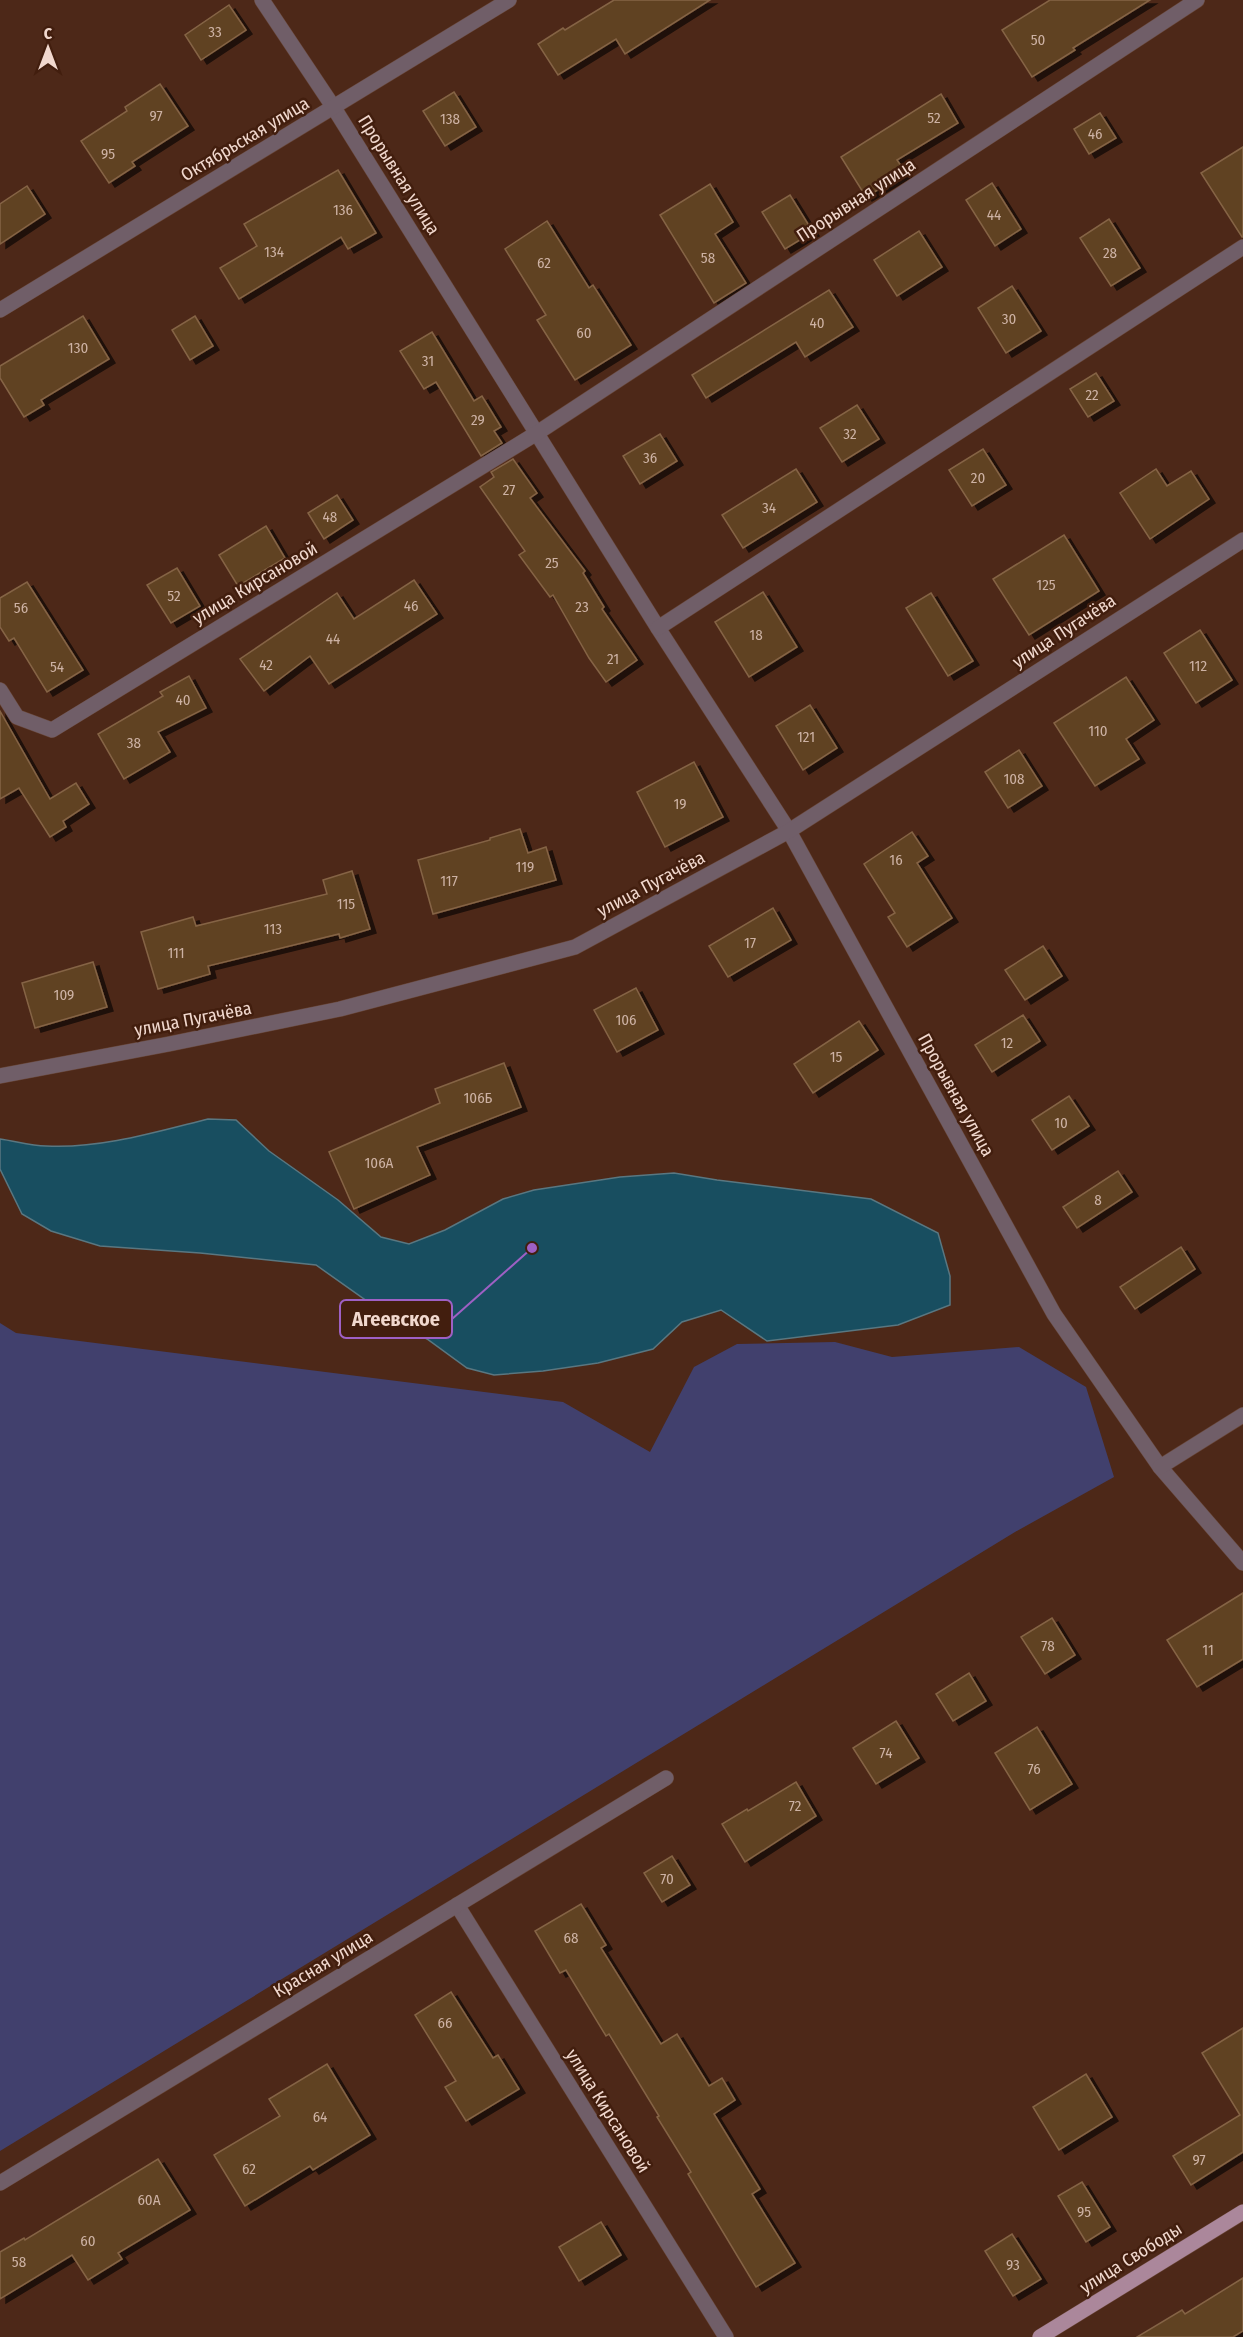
<svg xmlns="http://www.w3.org/2000/svg" width="1243" height="2337" font-family="'Fira Sans Condensed',sans-serif">
	<defs>
		<filter id="shadow"><feDropShadow dx="6" dy="4" stdDeviation="0" flood-color="#0009"/></filter>
	</defs>
	<rect width="100%" height="100%" fill="#4d2818"/>
	<path fill="#41406d" d="M0,1323l16,10 547,69 87,50 44,-85 43,-23 98,-2 57,15 127,-10 67,40 28,90 -99,55 -1015,619z"/>
	<path fill="#184e60" stroke="#597781" stroke-width="1.5" d="M208,1119l28,1 33,31 69,49 43,37 28,7 36,-14 58,-31 31,-9 86,-13 54,-4 43,7 154,19 67,34 12,43v29l-52,20 -131,16 -46,-31 -39,12 -29,27 -55,14 -55,8 -49,4 -27,-7 -40,-29 -43,-26 -68,-48 -116,-12 -100,-7 -49,-15 -29,-17 -22,-45v-30c15,2 31,7 46,7 54,3 110,-14 162,-27z"/>
	<g fill="#604224" stroke="#856445" stroke-width="1.5" filter="url(#shadow)">
		<path d="M614,0h96l-85,54 -9,-15 -58,36 -20,-31 25,-16 2,2z"/>
		<path d="M1050,0h100l-77,48 2,2 -43,27 -30,-47z"/>
		<path d="M229,5l17,25 -45,30 -16,-25z"/>
		<path d="M160,84l28,42 -56,36 3,4 -26,17 -28,-42 46,-30 -2,-4z"/>
		<path d="M454,92l22,35 -31,19 -22,-35z"/>
		<path d="M941,94l17,29 -61,37 9,13 -40,24 -25,-40z"/>
		<path d="M1100,113l16,25 -27,16 -15,-25z"/>
		<path d="M1243,147v90h-1l-41,-64z"/>
		<path d="M338,170l38,63 -28,16 -7,-12 -102,62 -19,-31 37,-22 -13,-22z"/>
		<path d="M992,183l29,46 -26,17 -29,-46z"/>
		<path d="M710,184l23,38 -18,12 31,49 -32,20 -54,-88z"/>
		<path d="M27,186l18,28 -45,30v-40z"/>
		<path d="M790,195l23,37 -28,17 -23,-37z"/>
		<path d="M1109,219l31,49 -29,18 -31,-48z"/>
		<path d="M547,221l42,67 4,-3 38,60 -56,35 -38,-60 9,-5 -41,-66z"/>
		<path d="M919,231l23,36 -45,29 -23,-36z"/>
		<path d="M1012,286l29,45 -35,22 -28,-45z"/>
		<path d="M829,290l24,37 -48,30 -9,-15 -90,56 -14,-23z"/>
		<path d="M83,316l26,43 -68,41 3,5 -20,12 -24,-39v-12z"/>
		<path d="M195,316l18,30 -23,14 -18,-30z"/>
		<path d="M432,332l42,69 8,-5 19,31 -7,4 8,12 -21,13 -45,-74 -12,7 -24,-38z"/>
		<path d="M1096,373l18,28 -26,16 -18,-28z"/>
		<path d="M857,405l22,34 -37,23 -22,-34z"/>
		<path d="M660,434l17,27 -37,23 -17,-28z"/>
		<path d="M983,449l23,36 -34,21 -23,-36z"/>
		<path d="M513,459l24,34 -7,5 55,73 -2,2 21,34 -2,2 35,51 -31,22 -17,-24 -36,-63 -3,2 -31,-42 6,-4 -45,-64 14,-10 -3,-5z"/>
		<path d="M796,469l21,33 -74,46 -21,-33z"/>
		<path d="M1156,469l11,17 24,-15 18,28 -59,40 -30,-46z"/>
		<path d="M337,495l16,25 -29,19 -16,-26z"/>
		<path d="M266,526l19,32 -47,28 -19,-31z"/>
		<path d="M1064,535l35,56 -70,44 -36,-56z"/>
		<path d="M177,568l23,38 -29,17 -24,-38z"/>
		<path d="M414,580l23,34 -108,70 -19,-28 -46,35 -24,-32 97,-66 17,26z"/>
		<path d="M27,582l56,88 -36,22 -33,-54 -5,3 -9,-14v-29z"/>
		<path d="M763,592l34,55 -48,30 -34,-55z"/>
		<path d="M931,593l42,68 -25,15 -42,-68z"/>
		<path d="M1200,630l32,50 -36,23 -32,-50z"/>
		<path d="M189,676l17,32 -48,24 12,20 -46,27 -26,-45 65,-38 -3,-4z"/>
		<path d="M1126,677l28,43 -28,19 13,20 -44,27 -41,-63z"/>
		<path d="M810,705l27,43 -34,22 -27,-44z"/>
		<path d="M0,711l50,88 26,-16 13,21 -26,17 3,6 -16,10 -31,-49 -19,11z"/>
		<path d="M1019,750l23,36 -34,22 -23,-36z"/>
		<path d="M694,762l29,55 -58,30 -28,-55z"/>
		<path d="M520,829l8,24 18,-6 10,33 -123,34 -15,-54 72,-20v-2z"/>
		<path d="M912,832l16,24 -11,7 35,55 -45,29 -19,-30 7,-4 -31,-49z"/>
		<path d="M352,871l18,58 -30,9 -1,-4 -131,32 2,8 -52,15 -17,-57 52,-15 3,9 131,-32 -4,-14z"/>
		<path d="M773,908l18,32 -63,37 -19,-31z"/>
		<path d="M1043,946l19,30 -37,24 -20,-30z"/>
		<path d="M93,962l14,45 -72,21 -13,-45z"/>
		<path d="M636,988l22,42 -41,22 -23,-42z"/>
		<path d="M1023,1015l17,26 -48,31 -17,-27z"/>
		<path d="M859,1021l19,29 -65,43 -19,-29z"/>
		<path d="M504,1063l17,44 -104,40 13,28 -76,34 -25,-57 111,-49 -5,-14z"/>
		<path d="M1069,1096l20,30 -37,24 -20,-30z"/>
		<path d="M1118,1171l14,21 -55,36 -14,-21z"/>
		<path d="M1181,1247l14,22 -60,40 -15,-22z"/>
		<path d="M1243,1593v66l-46,28 -30,-47z"/>
		<path d="M1052,1618l23,37 -30,19 -24,-37z"/>
		<path d="M969,1673l17,28 -33,20 -17,-27z"/>
		<path d="M896,1721l23,37 -43,26 -23,-36z"/>
		<path d="M1037,1727l35,57 -42,26 -35,-57z"/>
		<path d="M796,1782l20,34 -71,46 -23,-38 25,-15 1,2z"/>
		<path d="M672,1856l18,29 -28,17 -18,-29z"/>
		<path d="M581,1904l25,41 -5,3 60,96 16,-10 32,52 13,-8 13,22 -21,14 46,75 -8,5 43,69 -39,24 -68,-113 3,-2 -34,-55 2,-1 -50,-82 -3,2 -40,-66 -6,3 -25,-42z"/>
		<path d="M451,1992l42,66 5,-3 21,34 -53,32 -21,-34 11,-6 -41,-66z"/>
		<path d="M1243,2028v124l-52,33 -18,-29 67,-41 -38,-62z"/>
		<path d="M327,2064l43,71 -57,35 -3,-4 -65,40 -31,-51 66,-39 -11,-17z"/>
		<path d="M1086,2074l26,43 -53,33 -26,-43z"/>
		<path d="M158,2159l32,51 -72,43 4,6 -34,21 -16,-25 -72,44v-47l24,-14 1,2z"/>
		<path d="M1082,2182l28,45 -24,15 -28,-46z"/>
		<path d="M601,2222l20,33 -42,26 -20,-34z"/>
		<path d="M1012,2234l29,45 -28,17 -28,-45z"/>
		<path d="M1243,2278v53l-10,6h-96l45,-27 3,4z"/>
	</g>
	<g fill="none" stroke-linecap="round" stroke-linejoin="round">
		<defs>
			<g id="minor">
				<path d="M262,0l72,108 324,520 131,203 265,483 106,153 83,96"/>
				<path d="M0,310l509,-310"/>
				<path d="M658,628l585,-381"/>
				<path d="M0,690l17,27 35,13 485,-297 660,-433"/>
				<path d="M0,1076l169,-32 171,-35 235,-62 214,-116 454,-291"/>
				<path d="M1160,1467l83,-52"/>
				<path d="M457,1905l269,432"/>
				<path d="M0,2183l666,-405"/>
			</g>
			<path id="major" d="M1040,2337l203,-125"/>
		</defs>
		<use href="#minor" stroke="#674435" stroke-width="16"/>
		<use href="#major" stroke="#674435" stroke-width="16"/>
		<use href="#minor" stroke="#705e68" stroke-width="15"/>
		<use href="#major" stroke="#ab879b" stroke-width="15"/>
	</g>
	<g text-anchor="middle" dominant-baseline="central" stroke-width="5" stroke-linejoin="round" paint-order="stroke">
		<g font-size="15" fill="#cdb2a4">
			<text x="215" y="32">33</text>
			<text x="1038" y="40">50</text>
			<text x="156" y="116">97</text>
			<text x="934" y="118">52</text>
			<text x="450" y="119">138</text>
			<text x="1095" y="134">46</text>
			<text x="108" y="154">95</text>
			<text x="343" y="210">136</text>
			<text x="994" y="215">44</text>
			<text x="274" y="252">134</text>
			<text x="1110" y="253">28</text>
			<text x="708" y="258">58</text>
			<text x="544" y="263">62</text>
			<text x="1009" y="319">30</text>
			<text x="817" y="323">40</text>
			<text x="584" y="333">60</text>
			<text x="78" y="348">130</text>
			<text x="428" y="361">31</text>
			<text x="1092" y="395">22</text>
			<text x="478" y="420">29</text>
			<text x="850" y="434">32</text>
			<text x="650" y="458">36</text>
			<text x="978" y="478">20</text>
			<text x="509" y="490">27</text>
			<text x="769" y="508">34</text>
			<text x="330" y="517">48</text>
			<text x="552" y="563">25</text>
			<text x="1046" y="585">125</text>
			<text x="174" y="596">52</text>
			<text x="411" y="606">46</text>
			<text x="582" y="607">23</text>
			<text x="21" y="608">56</text>
			<text x="756" y="635">18</text>
			<text x="333" y="639">44</text>
			<text x="613" y="659">21</text>
			<text x="266" y="665">42</text>
			<text x="1198" y="666">112</text>
			<text x="57" y="667">54</text>
			<text x="183" y="700">40</text>
			<text x="1098" y="731">110</text>
			<text x="806" y="737">121</text>
			<text x="134" y="743">38</text>
			<text x="1014" y="779">108</text>
			<text x="680" y="804">19</text>
			<text x="896" y="860">16</text>
			<text x="525" y="867">119</text>
			<text x="449" y="881">117</text>
			<text x="346" y="904">115</text>
			<text x="273" y="929">113</text>
			<text x="750" y="943">17</text>
			<text x="176" y="953">111</text>
			<text x="64" y="995">109</text>
			<text x="626" y="1020">106</text>
			<text x="1007" y="1043">12</text>
			<text x="836" y="1057">15</text>
			<text x="478" y="1098">106Б</text>
			<text x="1061" y="1123">10</text>
			<text x="379" y="1163">106А</text>
			<text x="1098" y="1200">8</text>
			<text x="1048" y="1646">78</text>
			<text x="1208" y="1650">11</text>
			<text x="886" y="1753">74</text>
			<text x="1034" y="1769">76</text>
			<text x="795" y="1806">72</text>
			<text x="667" y="1879">70</text>
			<text x="571" y="1938">68</text>
			<text x="445" y="2023">66</text>
			<text x="320" y="2117">64</text>
			<text x="1199" y="2160">97</text>
			<text x="249" y="2169">62</text>
			<text x="149" y="2200">60А</text>
			<text x="1084" y="2212">95</text>
			<text x="88" y="2241">60</text>
			<text x="19" y="2262">58</text>
			<text x="1013" y="2265">93</text>
		</g>
		<g font-size="18" fill="#f1d8ce" stroke="#421e0e">
			<text transform="translate(245 139) rotate(-31)">Октябрьская улица</text>
			<text transform="translate(399 175) rotate(58)">Прорывная улица</text>
			<text transform="translate(856 200) rotate(-33)">Прорывная улица</text>
			<text transform="translate(255 583) rotate(-31)">улица Кирсановой</text>
			<text transform="translate(1064 631) rotate(-33)">улица Пугачёва</text>
			<text transform="translate(651 884) rotate(-28)">улица Пугачёва</text>
			<text transform="translate(193 1019) rotate(-11)">улица Пугачёва</text>
			<text transform="translate(956 1095) rotate(61)">Прорывная улица</text>
			<text transform="translate(323 1964) rotate(-31)">Красная улица</text>
			<text transform="translate(608 2111) rotate(58)">улица Кирсановой</text>
			<text transform="translate(1131 2258) rotate(-32)">улица Свободы</text>
		</g>
	</g>
	<path fill="none" stroke="#9e60c4" stroke-width="2" d="M532 1248L452 1319"/>
	<circle fill="#9e60c4" stroke="#421e0e" stroke-width="2" cx="532" cy="1248" r="6"/>
	<rect fill="#421e0e" stroke="#9e60c4" stroke-width="2" x="340" y="1300" width="112" height="38" rx="6"/>
	<g font-size="20" text-anchor="middle" font-weight="bold" fill="#f1d8ce">
		<text x="396" y="1326">Агеевское</text>
	</g>
	<g transform="translate(48 48)" stroke="#421e0e" stroke-width="4.5" paint-order="stroke">
	<path d="M0-4.5L10 22L0 15L-10 22Z" fill="#f1d8ce"/>
	<text y="-9" font-size="16" font-weight="bold" text-anchor="middle" fill="#f1d8ce">С</text>
	</g>
</svg>
